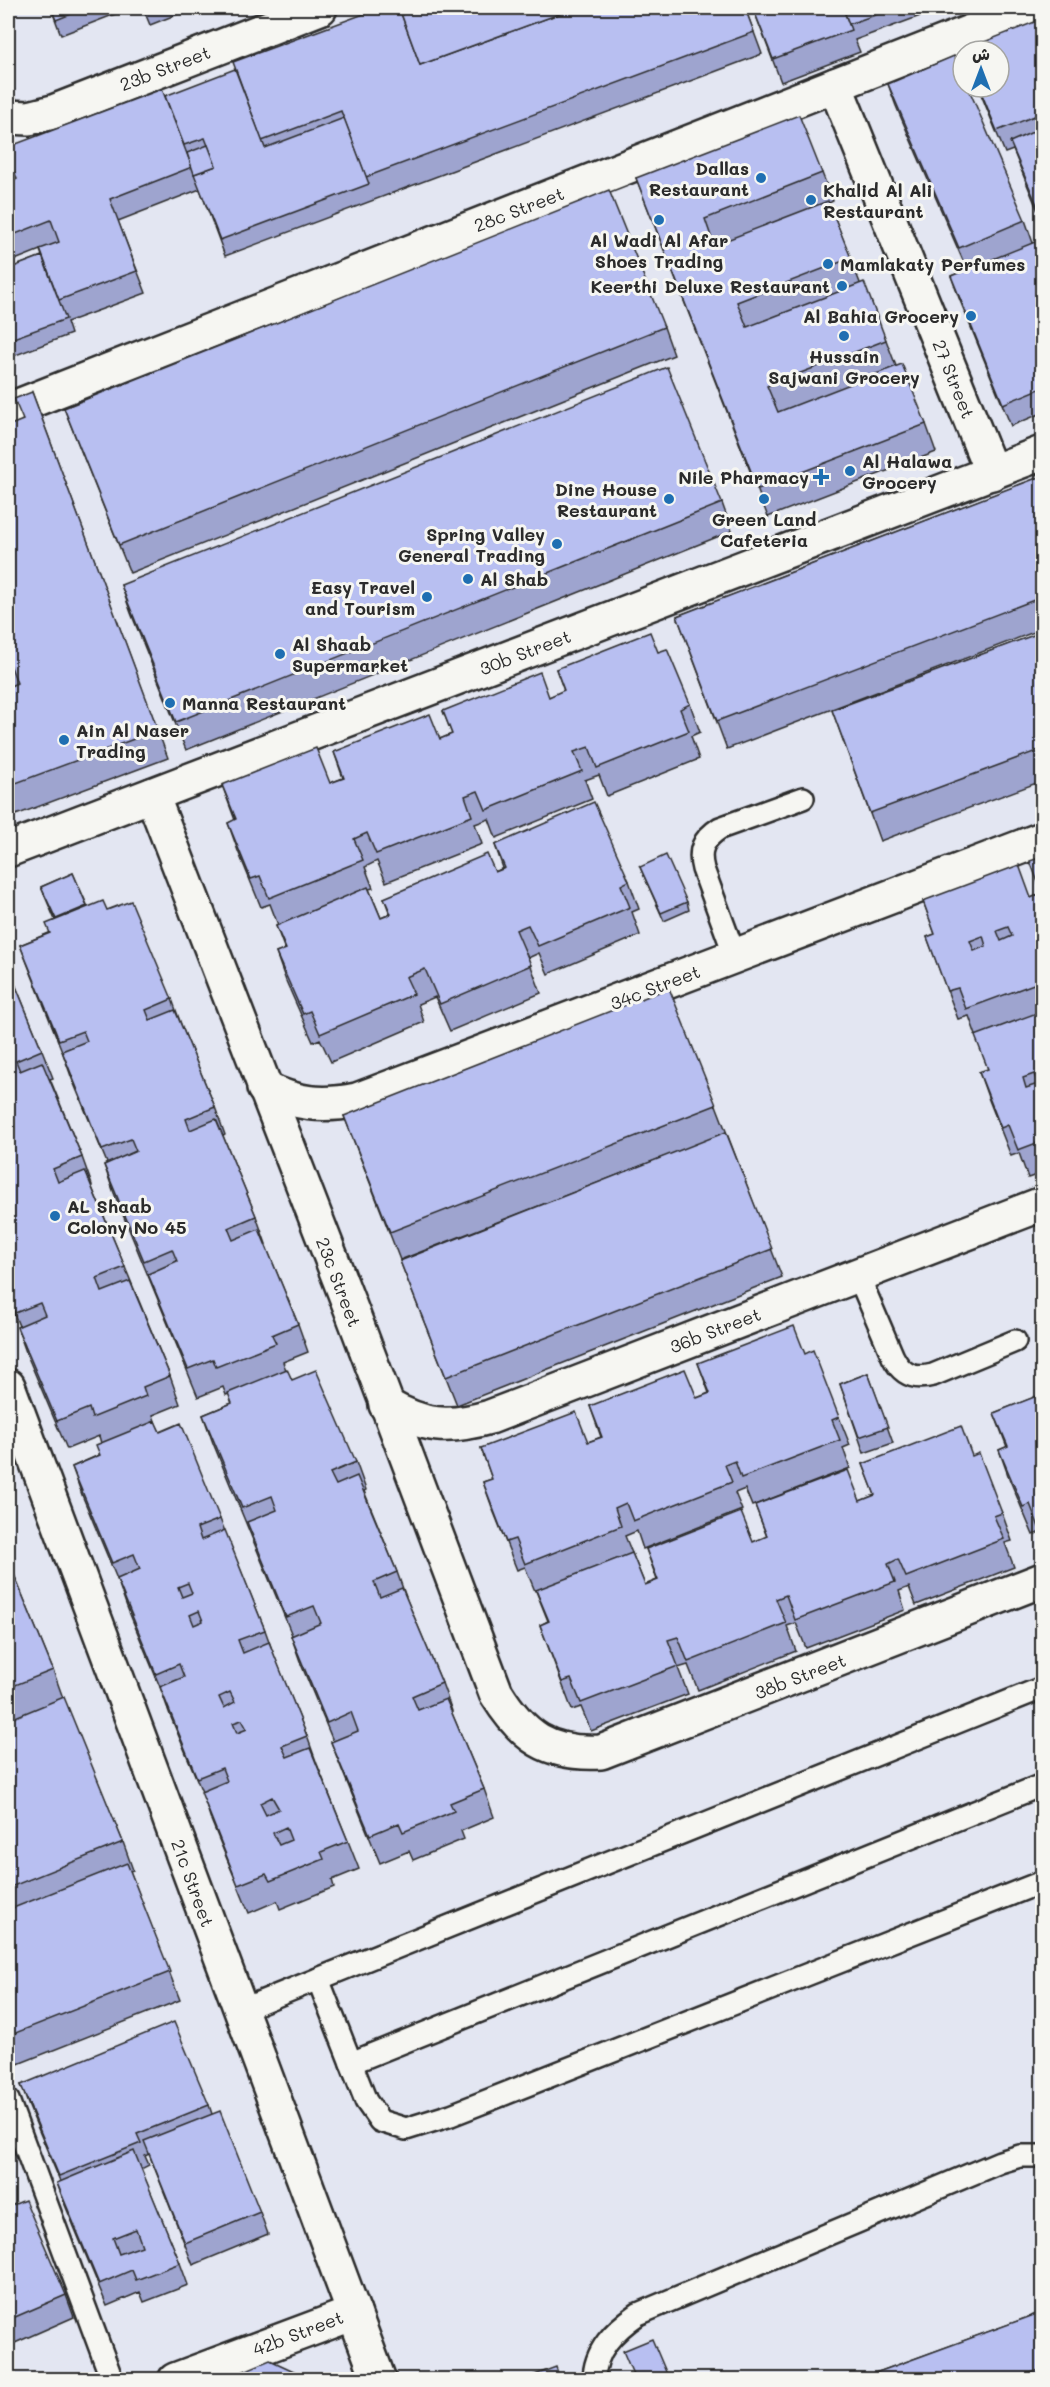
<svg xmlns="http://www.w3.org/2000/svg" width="1050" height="2387" font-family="Mali,'Playpen Sans Arabic',sans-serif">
	<rect width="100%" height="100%" fill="#e3e6f2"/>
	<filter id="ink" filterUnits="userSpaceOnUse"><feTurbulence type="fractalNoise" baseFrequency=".0167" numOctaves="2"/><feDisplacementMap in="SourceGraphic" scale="12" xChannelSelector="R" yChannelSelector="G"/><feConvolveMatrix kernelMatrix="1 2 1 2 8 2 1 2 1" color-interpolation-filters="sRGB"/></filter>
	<g filter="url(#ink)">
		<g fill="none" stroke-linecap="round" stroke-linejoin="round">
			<defs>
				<g id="lane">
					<path d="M735,956l-32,-87c-5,-19 0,-30 17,-41l83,-30"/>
					<path d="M858,1275l35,82c9,18 21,23 40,18l82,-34"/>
					<path d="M318,1979l48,122 14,20 26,8 45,-14 591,-233"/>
					<path d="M241,2010l801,-322"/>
					<path d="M351,2063l691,-278"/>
					<path d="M8,2100l104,280"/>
					<path d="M594,2380c0,-30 21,-50 44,-66l362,-152 20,-6h22"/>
				</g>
				<g id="street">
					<path d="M835,85l157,388"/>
					<path d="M8,117l21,1 24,-6 267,-104"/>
					<path d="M8,410l1023,-402"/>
					<path d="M152,795l199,514 145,384c27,44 52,62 105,59l441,-172"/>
					<path d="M8,850l1034,-397"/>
					<path d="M264,1088c32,16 58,19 93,12l685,-261"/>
					<path d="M8,1386l371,994"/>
					<path d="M386,1405c38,22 62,24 104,12l552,-213"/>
					<path d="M175,2380l179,-67"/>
				</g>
			</defs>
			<use href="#lane" stroke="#2b2b2b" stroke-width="26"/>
			<use href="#street" stroke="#2b2b2b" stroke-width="38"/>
			<use href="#lane" stroke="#f6f6f2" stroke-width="21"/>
			<use href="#street" stroke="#f6f6f2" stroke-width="33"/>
		</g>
		<g fill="#9ea4cf" stroke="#2b2b2b" stroke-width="1.5">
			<path d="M51,8h80l-70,27z"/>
			<path d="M143,8h50l-43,17z"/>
			<path d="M745,8l17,46 -537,202 -25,-67 -82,32 28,72 -79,29 4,12 -63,24v-89l34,-13 -2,-6 -25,10 -7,-20v-57l9,-4 148,-83z"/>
			<path d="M753,8h189l-87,32 5,12 -79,30z"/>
			<path d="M1042,19v202l-29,-71 -8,3 -27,-66h21z"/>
			<path d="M888,84l137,136 8,23 9,18v152l-31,13 -52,-128 -8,-22 16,-6 -71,-164z"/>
			<path d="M822,173l11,28 -4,2 31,80 26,57 10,26 30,58 10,28 -168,65 -132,-339z"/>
			<path d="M664,327l10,28 -544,218 -55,-137 -11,-28z"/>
			<path d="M32,392l136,366 -160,60v-392l14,-5z"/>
			<path d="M1042,476v153l-315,120 -50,-133z"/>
			<path d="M722,503l10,28 -546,219 -55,-137 -10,-28z"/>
			<path d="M1042,632v149l-162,60 -48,-131z"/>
			<path d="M658,652l32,52 10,28 -9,4 8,23 -92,37 -8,-21 -14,5 7,19 -96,39 -7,-19 -14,5 7,20 -96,38 -9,-21 -12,6 8,21 -4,1 12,29 9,-4 -6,-16 111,-26 8,-4 -8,-23 134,36 10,28 -7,3 8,23 -92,39 -9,-21 -11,5 13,35 -91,38 -15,-34 -17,7 6,18 -93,40 -11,-23 -7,3 -27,-61 -10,-28 9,-3 -9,-24 2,-1 -8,-21 -9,3 -23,-56 -10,-28 7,-3 -13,-35 108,-2 13,-5 -9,-26 106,-13 12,-5 -9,-23 106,-14 15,-6 -8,-22z"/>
			<path d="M1042,857v316l-14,5 -9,-25 -8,3 -22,-56 -10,-28 9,-3 -19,-53 -11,3 -31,-82 8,-3 -12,-33 108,-3 11,-5z"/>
			<path d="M640,867l47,35 2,8 -25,11z"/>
			<path d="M73,873l15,34 19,3 65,89 10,28 33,80 10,28 -2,1 33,80 10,28h-1l33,80 10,28 -25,10 3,8 6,10 64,82 10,28 -2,1 33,81 10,28 35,83 10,28h-1l33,78 10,28 -33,14 3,8 -51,21 -4,-9 -29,12 -38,-93 -11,-28 2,-1 -32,-77 -10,-28 1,-1 -79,-192 -10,-28 29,-12 -3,-9 -3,1 -3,-8 -25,10 -84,-204 -10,-28 3,-2 -35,-84 -10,-28 -31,-78 -11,-28 29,-12 6,-13 -14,-33z"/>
			<path d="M8,967l34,83 11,28 -3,1 32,78 10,28h-1l79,191 10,28 -27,11 3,9 4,8 60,87 45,111 10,28 32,78 10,28 31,77 11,28 -27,11 2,7 -54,22 -3,-8 -28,12 -38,-93 -9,-28 -32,-77 -10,-28 -33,-80 -10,-28 -35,-84 -10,-28 27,-12 2,-12 -2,-7 -32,13 -40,-94 -10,-28 2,-1 -11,-27z"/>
			<path d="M716,1105l66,172 -325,128 -57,-144 264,-104 -264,103 -56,-144z"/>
			<path d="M805,1354l34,63 11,28 -7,3 7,20 -98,38 -7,-17 -10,4 7,17 -99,39 -6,-18 -12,5 20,49 12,-5 -11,-31 107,-7 14,-5 -12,-32 105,-4 15,-6 -12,-31 109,-8 30,57 10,28 -7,2 9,24 -98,38 -7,-18 -10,4 6,19 -99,38 -10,-25 -9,3 9,25 -98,39 -10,-25 -10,3 10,26 -97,37 -10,-24 -9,3 -32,-85 8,-4 -12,-30h-1l-10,-24 -8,3 -24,-60 -10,-28 9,-3 -11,-31 107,-6 13,-5 -11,-31 107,-8 12,-5 -11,-30z"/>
			<path d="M868,1373l25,70 -29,10 -24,-69z"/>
			<path d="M1042,1394v144l-2,-6 -7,3 -24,-57 -10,-28 8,-3 -13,-34z"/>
			<path d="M8,1560l45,110 10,28 60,144 10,28 -3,1 50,129 -162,64 -10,-26z"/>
			<path d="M21,2085l188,20 3,9 48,98 8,22 -75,31 -44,-111 -4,2 4,9 -8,4 39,94 8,22 -44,17 -4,-10 -33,14 -42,-101 -8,-22 3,-2 -31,-74z"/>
			<path d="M8,2207l58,88 8,22 -66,29z"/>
			<path d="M1042,2312v67h-183z"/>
		</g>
		<g fill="#b8bff1" stroke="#2b2b2b" stroke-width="1.5" fill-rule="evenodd">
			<path d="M51,8h35l-30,12z"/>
			<path d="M380,8h19l21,57 155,-57h170l9,24 -388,145 -25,-66 -79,30 -29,-79z"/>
			<path d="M399,8h176l-155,57z"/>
			<path d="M753,8h90l8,22 -78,29z"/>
			<path d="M843,8h52l-46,16z"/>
			<path d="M1042,19v94l-45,18 -18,-44h20v-36l-35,-1z"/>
			<path d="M954,56l9,20v11h5l57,133 -66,28 -71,-164z"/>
			<path d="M235,69l30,79 79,-30 25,66 -149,56 -26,-66 22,-8 -11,-28 -21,7 -19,-49z"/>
			<path d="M162,89l30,78 -82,32 27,72 -78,29 -19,-51 19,-7 -8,-22 -43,17v-54l9,-4 -9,-24v-8z"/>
			<path d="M799,115l23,58 -117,46 9,26 114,-44 23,57 -114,44 10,25 117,-45 22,58 -119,46 11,26 124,-48 24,60 -168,65 -122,-311z"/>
			<path d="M1042,128v85l-1,1 -31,-72z"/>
			<path d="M208,145l8,21 -22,8 -7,-21z"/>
			<path d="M609,190l55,137 -545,218 -55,-137z"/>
			<path d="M1035,242l7,19v127l-39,16 -52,-128z"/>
			<path d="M42,256l24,63 -58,21v-71z"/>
			<path d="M667,367l55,136 -546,219 -55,-137z"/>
			<path d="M32,392l126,338 -150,56v-99l9,-4 -8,-22 -1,1v-106l3,-1 -3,-7v-122l15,-6 -9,-21z"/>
			<path d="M1042,476v121l-325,124 -40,-105z"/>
			<path d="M650,632l8,20 9,-3 23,55 -10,5 9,22 -92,37 -8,-21 -15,5 8,19 -96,39 -8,-19 -13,5 7,20 -96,38 -9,-21 -13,6 9,21 -94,38 -9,-22 -9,3 -23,-56 8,-4 -14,-34 94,-37 14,35 14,-5 -10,-26 96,-38 10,25 12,-5 -9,-23 97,-39 9,25 15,-7 -8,-21z"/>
			<path d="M1042,632v117l-172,64 -38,-103z"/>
			<path d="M594,802l35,79 -8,4 9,22 -92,39 -10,-21 -12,5 15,35 -91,39 -15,-35 -19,8 8,17 -94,40 -10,-23 -7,3 -27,-61 10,-4 -10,-23 92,-39 13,31 10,-4 -7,-16 103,-44 8,18 10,-4 -10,-23z"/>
			<path d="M666,855l21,47 -26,11 -21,-46z"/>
			<path d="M1042,857v36l-12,-32z"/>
			<path d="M1019,865l12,33 11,-5v88l-76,28 -8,-21 -11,3 -20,-54 8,-3 -12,-33zM1008,927l4,9 -11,5 -4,-10zM983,936l3,10 -12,5 -4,-10z"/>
			<path d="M73,873l14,33 -31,13 -15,-32z"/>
			<path d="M103,901l4,9 24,-9 41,98 -26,11 4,10 25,-10 40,97 -29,12 4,11 26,-11 40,97 -28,12 5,12 26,-11 39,95 -26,11 4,8 -60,24 -3,-8 -25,10 -40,-95 29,-13 -5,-12 -28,12 -40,-96 32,-14 -5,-12 -29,11 -40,-99 25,-10 -4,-10 -24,9 -39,-95 30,-12 -4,-9z"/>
			<path d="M8,967l34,83 -26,11 4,10 22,-9 40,95 -29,12 5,13 27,-11 40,96 -28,11 5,14 28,-11 40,95 -27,11 3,9 -54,22 -3,-10 -32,13 -40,-94 28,-12 -5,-12 -25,10 -7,-18z"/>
			<path d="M669,988l47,117 -326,127 -46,-116z"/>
			<path d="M1042,1011v130l-24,9 -10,-25 -7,3 -22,-56 9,-3 -13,-33zM1034,1074l4,10 -12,4 -3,-10z"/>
			<path d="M726,1132l46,117 -326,128 -46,-116z"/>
			<path d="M794,1326l11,28 8,-4 26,67 -7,3 8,20 -99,38 -6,-17 -10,4 7,17 -99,39 -7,-18 -11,5 6,18 -96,38 -10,-25 -9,3 -23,-60 9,-3 -11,-31 95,-36 12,30 14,-5 -12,-31 95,-37 12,29 13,-5 -12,-30z"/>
			<path d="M287,1369l5,11 24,-10 40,92 -26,11 6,12 21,-9 40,96 -23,10 6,15 22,-9 40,95 -30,13 6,14 28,-11 38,90 -34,14 4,8 -51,21 -4,-9 -29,12 -39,-93 27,-11 -7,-19 -24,11 -36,-87 30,-13 -7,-17 -28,11 -39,-95 30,-12 -5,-14 -30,12 -39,-93 29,-12 -4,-10z"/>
			<path d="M868,1373l20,54 -29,10 -19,-53z"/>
			<path d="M1042,1394v132l-3,1 -9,-23 -7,3 -24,-57 9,-4 -14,-33z"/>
			<path d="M155,1421l5,11 21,-9 39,96 -23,9 4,12 24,-10 40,100 -27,10 5,13 26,-11 38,94 -25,10 5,11 23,-9 38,93 -27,11 3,7 -54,22 -4,-7 -28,11 -37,-93 26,-11 -5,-13 -25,10 -37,-91 24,-10 -5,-13 -23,10 -39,-95 23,-10 -6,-15 -22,9 -40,-96 28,-12 -4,-10zM188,1583l4,10 -10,4 -4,-10zM199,1611l4,10 -9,4 -4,-10zM230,1692l5,10 -11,6 -5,-11zM242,1720l5,9 -10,4 -4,-10zM272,1797l7,12 -13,6 -6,-12zM286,1827l5,13 -12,5 -6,-12z"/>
			<path d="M961,1426l11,30 7,-3 23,60 -8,3 10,23 -98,38 -8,-18 -10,5 7,18 -100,38 -9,-25 -10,4 10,24 -98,39 -10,-25 -10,3 10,26 -97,37 -10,-24 -9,3 -22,-57 9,-4 -13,-31 96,-37 13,32 13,-5 -12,-31 95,-37 12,30 14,-6 -12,-31 93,-35 12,31 15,-6 -12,-31z"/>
			<path d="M8,1560l45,110 -45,18z"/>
			<path d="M64,1697l59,145 -115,46v-168z"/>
			<path d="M127,1863l43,109 -162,64v-126z"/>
			<path d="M174,2022l35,83 -72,29 4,9 -82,33 -38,-91z"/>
			<path d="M220,2111l40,101 -75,31 -41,-102z"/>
			<path d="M134,2151l46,112 -44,17 -4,-10 -33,14 -42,-101zM136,2229l6,17 -23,8 -6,-16z"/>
			<path d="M25,2200l41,95 -58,25v-113z"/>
			<path d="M1042,2312v57l-27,10h-156z"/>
			<path d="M652,2339l17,40h-34l-12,-28z"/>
			<path d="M270,2360l41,19h-86z"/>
			<path d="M556,2367l4,12h-36z"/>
		</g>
	</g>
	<g fill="#1f6fb2" stroke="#f6f6f2" stroke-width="2">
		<circle cx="761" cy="178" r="6"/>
		<circle cx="811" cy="200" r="6"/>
		<circle cx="659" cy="220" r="6"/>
		<circle cx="828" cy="264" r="6"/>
		<circle cx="842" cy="286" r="6"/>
		<circle cx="971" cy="316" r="6"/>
		<circle cx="844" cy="336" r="6"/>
		<circle cx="850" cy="471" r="6"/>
		<path d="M818 468h6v6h6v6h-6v6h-6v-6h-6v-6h6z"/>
		<circle cx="669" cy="499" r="6"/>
		<circle cx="764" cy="499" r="6"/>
		<circle cx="557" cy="544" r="6"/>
		<circle cx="468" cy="579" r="6"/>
		<circle cx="427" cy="597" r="6"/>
		<circle cx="280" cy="654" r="6"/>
		<circle cx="170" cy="703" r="6"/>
		<circle cx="64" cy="740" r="6"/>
		<circle cx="55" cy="1216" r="6"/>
	</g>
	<g text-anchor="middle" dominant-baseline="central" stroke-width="6" stroke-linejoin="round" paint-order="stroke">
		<g font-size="18" fill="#2b2b2b" stroke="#f6f6f2">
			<text transform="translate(165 68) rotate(-21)">23b Street</text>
			<text transform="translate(519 209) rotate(-21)">28c Street</text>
			<text transform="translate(954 379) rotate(68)">27 Street</text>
			<text transform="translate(525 652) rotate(-21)">30b Street</text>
			<text transform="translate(655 987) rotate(-21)">34c Street</text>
			<text transform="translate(339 1282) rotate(69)">23c Street</text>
			<text transform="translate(715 1330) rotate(-21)">36b Street</text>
			<text transform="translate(800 1676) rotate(-21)">38b Street</text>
			<text transform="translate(193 1883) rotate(70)">21c Street</text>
			<text transform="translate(298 2333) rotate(-21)">42b Street</text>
		</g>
		<g font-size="18" font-weight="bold" fill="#2b2b2b" stroke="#f6f6f2" text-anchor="start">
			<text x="749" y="168" text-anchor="end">Dallas<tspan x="749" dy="21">Restaurant</tspan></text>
			<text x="823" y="190">Khalid Al Ali<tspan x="823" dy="21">Restaurant</tspan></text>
			<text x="659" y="240" text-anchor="middle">Al Wadi Al Afar<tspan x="659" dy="21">Shoes Trading</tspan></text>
			<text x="840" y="264">Mamlakaty Perfumes</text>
			<text x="830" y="286" text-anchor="end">Keerthi Deluxe Restaurant</text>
			<text x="959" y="316" text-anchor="end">Al Bahia Grocery</text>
			<text x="844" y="356" text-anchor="middle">Hussain<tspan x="844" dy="21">Sajwani Grocery</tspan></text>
			<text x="862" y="461">Al Halawa<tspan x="862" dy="21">Grocery</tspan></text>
			<text x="809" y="477" text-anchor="end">Nile Pharmacy</text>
			<text x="657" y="489" text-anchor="end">Dine House<tspan x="657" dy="21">Restaurant</tspan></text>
			<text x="764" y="519" text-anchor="middle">Green Land<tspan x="764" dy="21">Cafeteria</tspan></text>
			<text x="545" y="534" text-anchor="end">Spring Valley<tspan x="545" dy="21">General Trading</tspan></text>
			<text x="480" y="579">Al Shab</text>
			<text x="415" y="587" text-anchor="end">Easy Travel<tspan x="415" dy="21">and Tourism</tspan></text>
			<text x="292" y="644">Al Shaab<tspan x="292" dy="21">Supermarket</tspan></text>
			<text x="182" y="703">Manna Restaurant</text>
			<text x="76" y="730">Ain Al Naser<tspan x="76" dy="21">Trading</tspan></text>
			<text x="67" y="1206">AL Shaab<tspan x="67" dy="21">Colony No 45</tspan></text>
		</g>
	</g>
	<rect width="1050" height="2387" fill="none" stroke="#f6f6f2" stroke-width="30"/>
	<rect x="15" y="15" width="1020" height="2357" fill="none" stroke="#2b2b2b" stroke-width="2" filter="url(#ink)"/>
	<g transform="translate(981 69)"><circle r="28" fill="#f6f6f2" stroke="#a5a5a2" stroke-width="1.5"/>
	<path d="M0-4.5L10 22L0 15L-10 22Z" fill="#1f6fb2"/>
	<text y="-9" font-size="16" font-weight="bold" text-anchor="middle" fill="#2b2b2b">ش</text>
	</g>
</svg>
